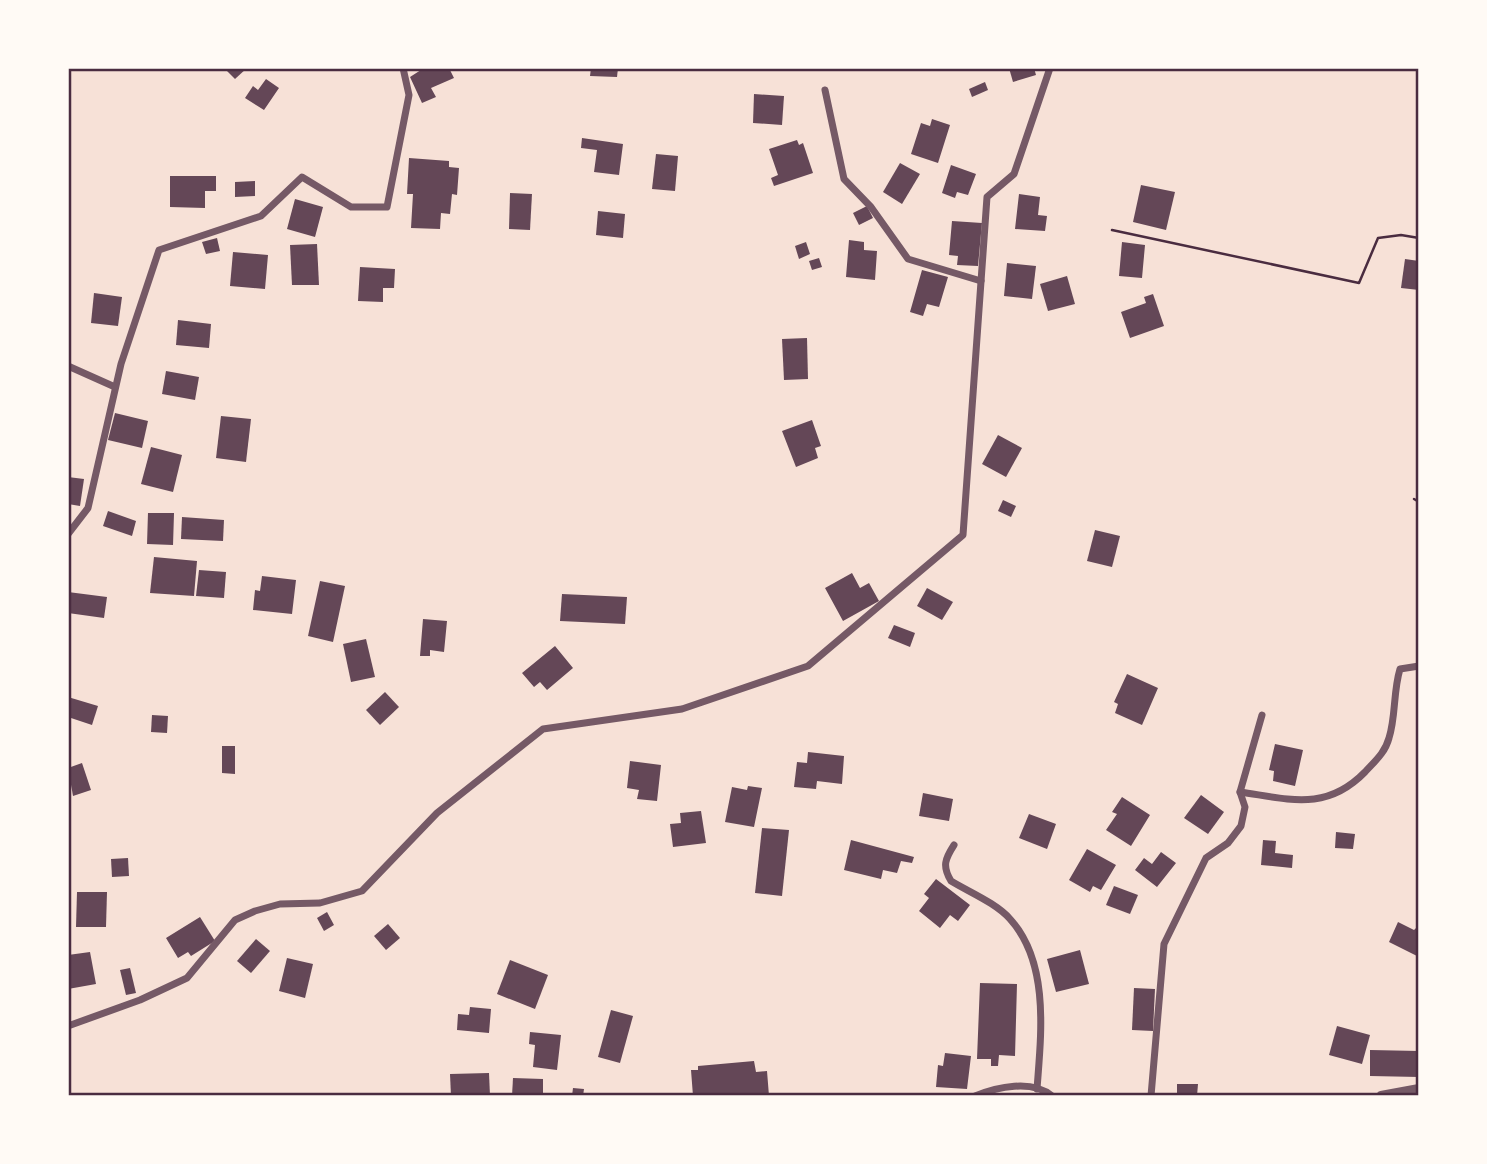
<svg xmlns="http://www.w3.org/2000/svg" width="1487" height="1164" font-family="'Nunito Sans',sans-serif">
	<rect width="100%" height="100%" fill="#f7e1d7"/>
	<g fill="#644757">
		<path d="M224,68h23l-12,11z"/>
		<path d="M424,68h25l5,10 -23,10 5,9 -14,6 -12,-26z"/>
		<path d="M591,68h27l-1,9 -27,-1z"/>
		<path d="M1009,68h25l2,7 -23,7z"/>
		<path d="M266,79l13,9 -15,22 -19,-12 8,-12 5,4z"/>
		<path d="M985,82l3,8 -16,7 -3,-8z"/>
		<path d="M754,94l30,2 -2,29 -29,-2z"/>
		<path d="M932,119l18,6 -12,38 -27,-9 10,-31 9,3z"/>
		<path d="M582,138l41,6 -4,31 -25,-3 3,-22 -16,-2z"/>
		<path d="M797,140l2,5 4,-2 10,30 -39,13 -3,-8 7,-3 -9,-26z"/>
		<path d="M656,154l22,2 -3,35 -23,-2z"/>
		<path d="M409,158l40,3v6l10,1 -2,27 -5,-1 -2,20 -9,-1 -1,16 -29,-1 2,-34h-6z"/>
		<path d="M900,163l20,11 -18,30 -19,-12z"/>
		<path d="M951,165l25,9 -8,21 -11,-3 -2,6 -13,-5z"/>
		<path d="M170,176h46v15h-11v17l-35,-1z"/>
		<path d="M255,181v15l-20,1v-15z"/>
		<path d="M1141,185l34,7 -9,38 -33,-8z"/>
		<path d="M510,193l22,1 -2,36 -21,-1z"/>
		<path d="M1019,194l21,3 -2,18 9,1 -2,15 -30,-2z"/>
		<path d="M295,199l28,8 -8,30 -28,-8z"/>
		<path d="M867,206l6,12 -14,7 -6,-12z"/>
		<path d="M598,211l27,3 -2,24 -27,-3z"/>
		<path d="M952,221l30,2 -4,43 -21,-1 1,-9 -9,-1z"/>
		<path d="M217,238l3,13 -14,3 -4,-12z"/>
		<path d="M849,240l15,2v8l13,1 -2,29 -29,-3z"/>
		<path d="M806,242l4,12 -11,5 -4,-13z"/>
		<path d="M1122,242l23,3 -3,33 -23,-2z"/>
		<path d="M317,244l2,41h-27l-2,-40z"/>
		<path d="M233,252l35,3 -3,34 -35,-3z"/>
		<path d="M819,258l3,9 -10,3 -3,-9z"/>
		<path d="M1405,259l14,2v29l-18,-2z"/>
		<path d="M1007,263l29,3 -4,33 -28,-3z"/>
		<path d="M360,267l35,2 -1,19h-11v14l-25,-1z"/>
		<path d="M922,270l26,7 -9,30 -12,-3 -4,12 -13,-4z"/>
		<path d="M1067,276l8,28 -27,7 -8,-27z"/>
		<path d="M94,293l28,4 -4,29 -27,-3z"/>
		<path d="M1153,294l11,32 -34,12 -9,-26 25,-9 -2,-6z"/>
		<path d="M178,320l33,4 -2,24 -33,-3z"/>
		<path d="M807,338l1,41 -24,1 -2,-41z"/>
		<path d="M166,371l33,6 -4,23 -33,-6z"/>
		<path d="M115,413l33,8 -6,27 -34,-8z"/>
		<path d="M221,416l30,3 -5,43 -30,-4z"/>
		<path d="M812,420l9,26 -6,2 3,10 -22,9 -14,-36z"/>
		<path d="M998,435l24,13 -16,29 -24,-13z"/>
		<path d="M151,447l31,8 -9,37 -32,-8z"/>
		<path d="M68,477l16,2 -4,27 -12,-2z"/>
		<path d="M1003,500l13,6 -5,11 -13,-6z"/>
		<path d="M108,511l28,10 -4,15 -29,-10z"/>
		<path d="M148,513h26l-1,32 -26,-1z"/>
		<path d="M182,517l42,3 -1,21 -42,-2z"/>
		<path d="M1095,530l25,6 -8,31 -25,-6z"/>
		<path d="M154,557l43,4 -3,35 -44,-3z"/>
		<path d="M199,570l27,2 -2,26 -28,-2z"/>
		<path d="M852,573l8,15 9,-5 10,18 -36,20 -18,-33z"/>
		<path d="M262,576l34,4 -4,34 -39,-4 2,-20 5,1z"/>
		<path d="M320,581l25,5 -12,56 -25,-6z"/>
		<path d="M927,588l26,14 -11,18 -25,-14z"/>
		<path d="M68,592l39,5 -3,21 -36,-5z"/>
		<path d="M562,594l65,3 -2,27 -65,-3z"/>
		<path d="M423,619l24,2 -3,31 -14,-2v6h-10z"/>
		<path d="M894,625l21,8 -5,14 -22,-9z"/>
		<path d="M366,639l9,38 -24,5 -8,-38z"/>
		<path d="M555,646l18,22 -26,22 -7,-8 -6,5 -12,-14z"/>
		<path d="M1127,674l31,14 -16,37 -27,-12 3,-9 -4,-2z"/>
		<path d="M385,692l14,15 -19,18 -14,-15z"/>
		<path d="M68,697l30,9 -6,19 -24,-8z"/>
		<path d="M152,715l16,1 -1,17 -16,-1z"/>
		<path d="M1275,744l28,6 -8,36 -22,-5 1,-10 -5,-1z"/>
		<path d="M222,746h13v28l-13,-1z"/>
		<path d="M808,752l36,4 -2,28 -25,-3 -1,8 -22,-2 3,-25 10,1z"/>
		<path d="M630,761l31,4 -4,36 -20,-2 2,-9 -12,-2z"/>
		<path d="M82,763l9,27 -18,6 -5,-28z"/>
		<path d="M748,786l14,2 -8,39 -29,-5 7,-35 15,3z"/>
		<path d="M923,793l30,6 -4,22 -30,-5z"/>
		<path d="M1201,795l23,17 -16,22 -24,-16z"/>
		<path d="M1122,797l28,18 -19,31 -25,-16 11,-16 -5,-2z"/>
		<path d="M701,811l5,32 -33,4 -3,-23 11,-1 -1,-10z"/>
		<path d="M1029,814l27,10 -9,25 -28,-11z"/>
		<path d="M762,828l27,2 -7,66 -27,-3z"/>
		<path d="M1336,832l19,2 -2,15 -18,-1z"/>
		<path d="M851,840l63,17 -2,6 -11,-2 -4,12 -14,-3 -2,9 -37,-9z"/>
		<path d="M1263,840l13,1 -1,12 18,2 -1,13 -31,-3z"/>
		<path d="M1087,849l29,16 -15,25 -8,-4 -3,6 -21,-12z"/>
		<path d="M1161,852l15,11 -19,24 -22,-17 9,-12 8,6z"/>
		<path d="M128,858l1,18 -17,1 -1,-18z"/>
		<path d="M936,879l34,26 -12,16 -8,-6 -10,13 -21,-17 10,-13 -5,-4z"/>
		<path d="M1114,886l24,9 -8,19 -24,-9z"/>
		<path d="M77,892h30l-1,35h-30z"/>
		<path d="M327,912l7,13 -10,6 -7,-13z"/>
		<path d="M200,917l15,24 -24,15 -3,-4 -10,6 -12,-20z"/>
		<path d="M1398,922l16,8 5,-5v32l-30,-15z"/>
		<path d="M388,924l12,14 -14,12 -12,-14z"/>
		<path d="M256,939l14,12 -19,22 -14,-12z"/>
		<path d="M1080,950l9,34 -33,8 -9,-33z"/>
		<path d="M90,952l6,32 -28,5v-34z"/>
		<path d="M287,958l26,6 -8,34 -26,-7z"/>
		<path d="M510,960l38,15 -13,34 -38,-15z"/>
		<path d="M130,968l6,25 -10,2 -6,-25z"/>
		<path d="M980,983l37,1 -2,72 -16,-1 -1,11h-7v-7h-14z"/>
		<path d="M1134,988l21,1 -2,42 -21,-1z"/>
		<path d="M470,1007l21,2 -2,24 -32,-3 1,-16 11,1z"/>
		<path d="M611,1010l22,6 -13,47 -22,-6z"/>
		<path d="M1337,1026l33,9 -8,29 -33,-9z"/>
		<path d="M530,1032l31,3 -4,35 -24,-3 2,-22 -6,-1z"/>
		<path d="M1370,1050l49,1v26l-49,-1z"/>
		<path d="M945,1053l26,3 -4,33 -31,-2 2,-22 5,1z"/>
		<path d="M754,1061l2,11 11,-1 2,25h-76l-2,-26h7v-4z"/>
		<path d="M489,1073l1,23h-39l-1,-22z"/>
		<path d="M513,1078l30,1v17h-31z"/>
		<path d="M1177,1084h21l-1,12h-20z"/>
		<path d="M573,1088l11,1 -1,7h-11z"/>
	</g>
	<g fill="none" stroke-linecap="round" stroke-linejoin="round">
		<g stroke="#4a2c40" stroke-width="2.5">
			<path d="M1112,230l247,53 19,-45 23,-3 18,3"/>
			<path d="M1414,499l5,3"/>
		</g>
		<g stroke="#755966" stroke-width="7">
			<path d="M825,90l19,89 27,28 37,52 73,22"/>
			<path d="M68,366l47,21"/>
			<path d="M68,534l20,-26 33,-144 38,-114 102,-34 41,-39 49,30h36l22,-112 -6,-27"/>
			<path d="M1240,792c49,7 86,20 125,-20 10,-11 20,-19 24,-34 7,-22 4,-46 11,-69l19,-3"/>
			<path d="M954,845c-9,14 -12,21 -3,36 18,11 45,22 59,38 40,44 31,116 27,170"/>
			<path d="M68,1026l72,-26 47,-22 48,-58 20,-9 25,-7 40,-1 42,-12 75,-78 106,-84 139,-20 126,-43 155,-131 24,-338 27,-23 36,-106"/>
			<path d="M975,1096c22,-9 57,-17 77,0"/>
			<path d="M1151,1096l13,-152 42,-86 22,-15 13,-17 4,-19 -5,-15 22,-77"/>
		</g>
		<path stroke="#755966" stroke-width="10" d="M1381,1096l38,-7"/>
	</g>
	<rect width="1487" height="1164" fill="none" stroke="#fffaf5" stroke-width="140"/>
	<rect x="70" y="70" width="1347" height="1024" fill="none" stroke="#4a2c40" stroke-width="2.5"/>
</svg>
